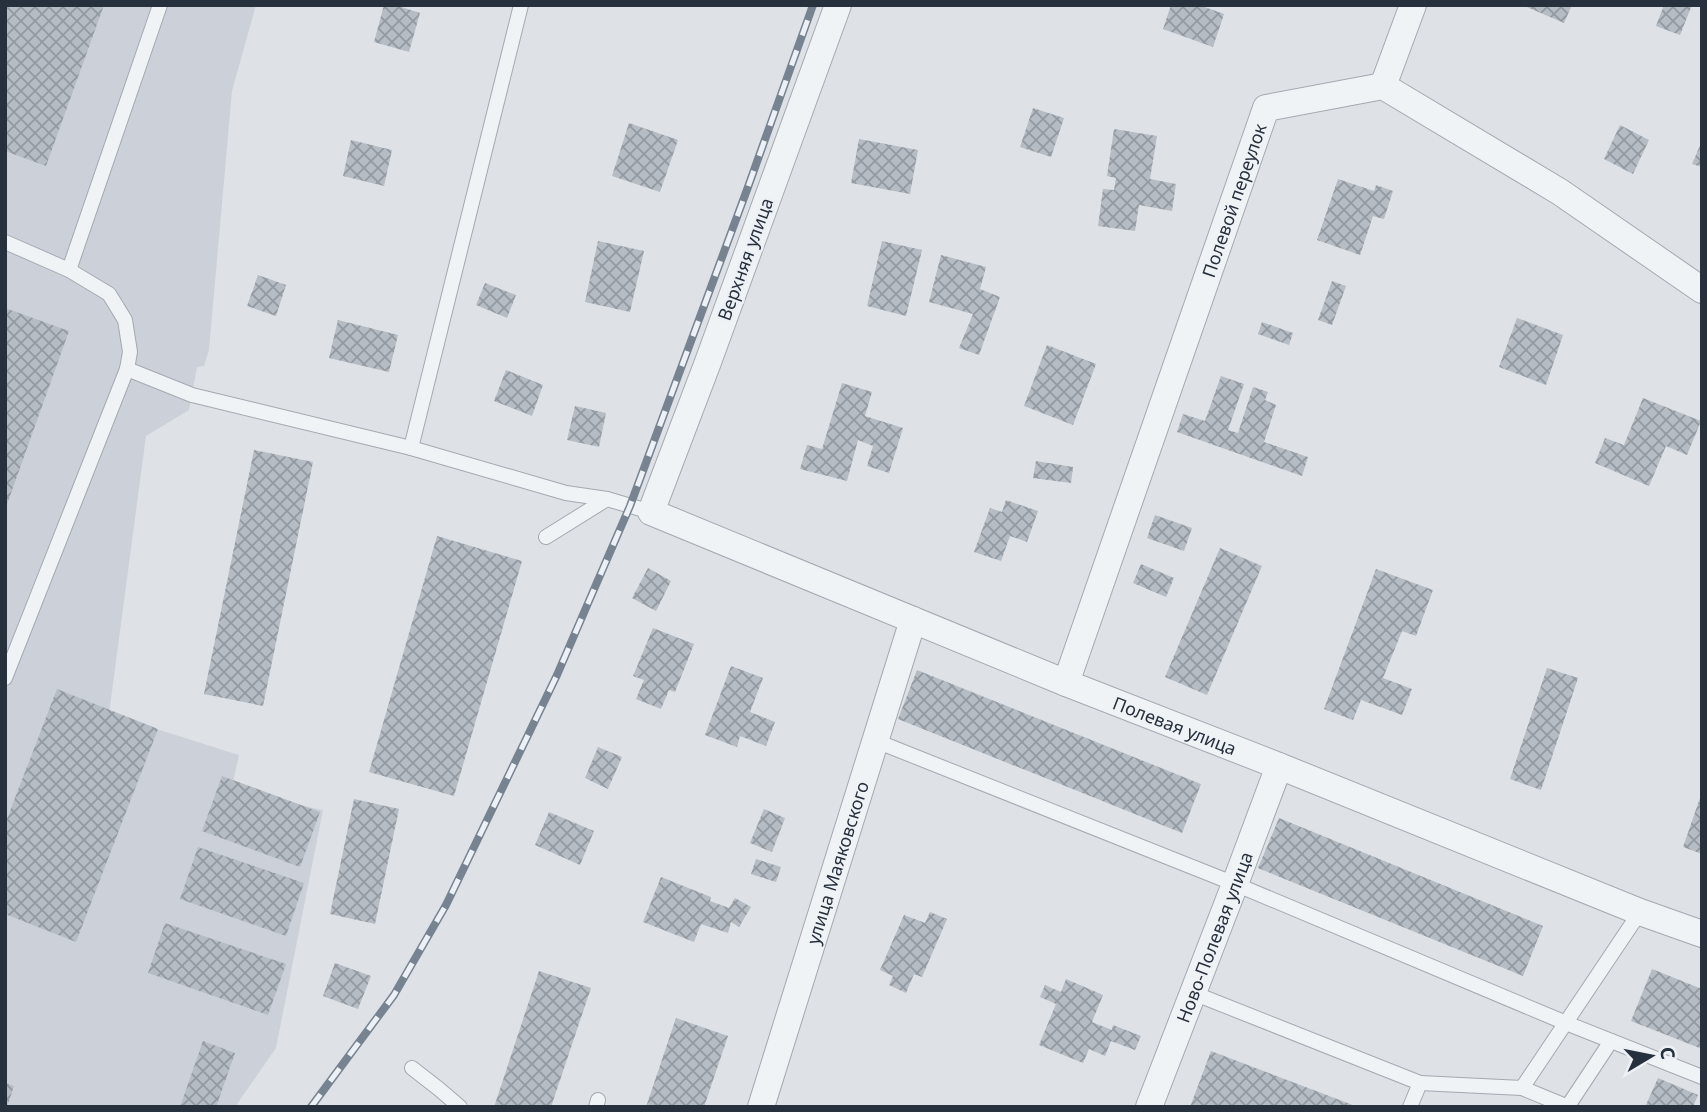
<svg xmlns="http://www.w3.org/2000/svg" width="1707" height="1112" font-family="'Noto Sans',sans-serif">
	<defs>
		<pattern id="building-cross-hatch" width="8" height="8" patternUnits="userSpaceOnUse" patternTransform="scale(1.75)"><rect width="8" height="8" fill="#b5bcc4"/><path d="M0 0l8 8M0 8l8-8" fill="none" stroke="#9399a1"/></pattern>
	</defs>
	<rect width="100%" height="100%" fill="#dee2e7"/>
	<path fill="#ccd1d9" d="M5,5h251l-24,86 -23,259 -5,16 -7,1 -8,43 -43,26 -37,278 130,41 -8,36 92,19 -47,238 -41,59h-230z"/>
	<g fill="url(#building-cross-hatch)">
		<path d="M5,5h99l-58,161 -41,-15z"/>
		<path d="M384,5h11l25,8 -11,39 -35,-10z"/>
		<path d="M1171,5h28l25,9 -11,33 -50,-18z"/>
		<path d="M1522,5h50l-8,18z"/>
		<path d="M1664,5h28l-12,30 -24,-9z"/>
		<path d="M1033,108l31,10 -13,39 -31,-10z"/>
		<path d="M629,123l49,17 -18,52 -48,-16z"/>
		<path d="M1620,125l29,15 -16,34 -29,-15z"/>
		<path d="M1114,129l43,7 -7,43 26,5 -4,27 -33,-6 -4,26 -37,-5 5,-37 11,1 2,-12 -9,-2z"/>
		<path d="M859,139l59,11 -8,44 -59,-11z"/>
		<path d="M351,140l41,10 -8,36 -41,-10z"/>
		<path d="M1702,141v26l-10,-3z"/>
		<path d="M1338,179l36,12 2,-6 17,6 -9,28 -11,-3 -13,39 -43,-15z"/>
		<path d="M598,241l46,10 -14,61 -45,-10z"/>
		<path d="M882,241l40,9 -16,66 -39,-10z"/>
		<path d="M941,255l45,12 -6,22 20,8 -21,58 -20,-7 14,-34 -44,-12z"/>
		<path d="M258,275l28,10 -10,31 -29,-10z"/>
		<path d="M1332,281l14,5 -14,39 -14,-5z"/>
		<path d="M485,283l31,12 -9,23 -31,-13z"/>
		<path d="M5,308l64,23 -63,176h-1z"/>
		<path d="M1517,318l46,17 -17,50 -47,-18z"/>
		<path d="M338,320l60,15 -9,37 -60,-14z"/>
		<path d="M1262,322l31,11 -4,12 -31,-11z"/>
		<path d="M1047,345l49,19 -23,61 -49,-19z"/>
		<path d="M506,370l37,15 -11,31 -38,-15z"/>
		<path d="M1221,376l23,8 -16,46 10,3 15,-46 15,5 -3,8 11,5 -12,37 44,15 -6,19 -125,-44 6,-18 22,7z"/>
		<path d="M842,383l30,9 -7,24 38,12 -14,45 -22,-7 6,-20 -15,-6 -11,41 -47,-12 7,-24 15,4z"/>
		<path d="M1643,398l58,23 -14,34 -21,-9 -17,40 -54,-23 10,-25 19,7z"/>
		<path d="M575,406l31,7 -7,34 -32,-7z"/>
		<path d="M254,450l59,12 -50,244 -59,-12z"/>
		<path d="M1036,461l37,6 -2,16 -38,-5z"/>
		<path d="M1006,500l32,11 -11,31 -17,-6 -9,25 -27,-9 16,-44 12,4z"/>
		<path d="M1155,515l37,13 -8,23 -37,-13z"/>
		<path d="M437,536l85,25 -68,235 -85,-24z"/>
		<path d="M1220,548l42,18 -55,129 -42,-18z"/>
		<path d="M1141,564l33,14 -8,19 -33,-14z"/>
		<path d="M648,568l23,13 -15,30 -24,-13z"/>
		<path d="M1376,569l57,21 -17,46 -14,-5 -19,47 29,11 -10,26 -41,-15 -8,20 -29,-11z"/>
		<path d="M653,628l41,16 -19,48 -6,-2 -8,19 -25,-10 8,-19 -11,-4z"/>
		<path d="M731,666l32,12 -13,34 25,10 -9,24 -26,-10 -3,11 -32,-12z"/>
		<path d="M1547,668l31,10 -37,112 -31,-11z"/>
		<path d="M917,670l284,114 -19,49 -284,-114z"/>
		<path d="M57,689l101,40 -82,213 -71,-28v-90z"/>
		<path d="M598,747l24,10 -14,32 -23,-11z"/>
		<path d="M222,776l98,36 -20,55 -98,-36z"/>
		<path d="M1701,795h1v59l-19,-7z"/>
		<path d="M354,799l45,10 -24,115 -45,-10z"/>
		<path d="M764,809l21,9 -13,34 -22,-9z"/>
		<path d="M549,812l45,19 -14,34 -45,-20z"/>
		<path d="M1279,818l264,108 -20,50 -265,-108z"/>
		<path d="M198,847l106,36 -18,53 -106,-37z"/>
		<path d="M756,859l25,8 -5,15 -25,-8z"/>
		<path d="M661,877l50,20 -1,4 19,7 6,-10 16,9 -12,20 -8,-5 -3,11 -27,-9 -7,18 -51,-20z"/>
		<path d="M930,912l17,7 -25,58 -8,-3 -8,19 -17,-8 4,-9 -13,-6 24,-55 21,8z"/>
		<path d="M165,923l121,41 -18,51 -120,-42z"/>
		<path d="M335,963l36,13 -13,33 -35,-13z"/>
		<path d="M1652,969l50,20v60l-71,-28z"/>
		<path d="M539,971l52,17 -40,119h-57z"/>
		<path d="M1066,979l37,16 -11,27 20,8 1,-5 28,11 -6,14 -24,-9 -6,15 -16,-7 -6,14 -44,-18 17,-41 -16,-7 5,-12 16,7z"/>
		<path d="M676,1018l52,18 -24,71h-58z"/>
		<path d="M203,1041l32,12 -19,54h-36z"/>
		<path d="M1211,1051l147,56h-168z"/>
		<path d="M1658,1078l40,17 -5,12h-48z"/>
		<path d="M5,1083l9,3 -7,21h-2z"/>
	</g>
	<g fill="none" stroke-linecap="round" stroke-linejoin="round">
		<defs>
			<g id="service">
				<path d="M5,242l64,28 40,24 16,26 5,32 -3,17 -122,309"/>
				<path d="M69,270l91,-265"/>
				<path d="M127,369l65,26 219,53 155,45 41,6 44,13"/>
				<path d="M411,448l110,-443"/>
				<path d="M546,537l61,-38"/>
				<path d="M876,741l359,143 331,139 136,54"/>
				<path d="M1193,993l227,90 -10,24"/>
				<path d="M412,1068l27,21 21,18"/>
				<path d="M1420,1083l102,5 118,-176"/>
				<path d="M1522,1088l46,19"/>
				<path d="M1568,1106l43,-65"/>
				<path d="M596,1107l2,-7"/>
			</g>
			<g id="minor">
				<path id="s1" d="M838,5l-130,357 -57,150 415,171 213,83 361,146 62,22"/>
				<path d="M1383,86l30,-81"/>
				<path id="s2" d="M1066,683l200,-575 117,-22 177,106 142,98"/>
				<path id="s3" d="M761,1107l152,-487"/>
				<path id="s4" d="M1149,1107l86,-223 44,-118"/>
			</g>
		</defs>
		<use href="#service" stroke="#a3a9b1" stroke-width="16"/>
		<use href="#minor" stroke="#a3a9b1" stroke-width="28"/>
		<use href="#service" stroke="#f0f3f6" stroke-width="14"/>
		<use href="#minor" stroke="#f0f3f6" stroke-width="26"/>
		<defs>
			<path id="rail" d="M311,1107l83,-112 52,-90 111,-230 73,-169 118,-319 65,-182"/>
		</defs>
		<use href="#rail" stroke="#778391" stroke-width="8"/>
		<use href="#rail" stroke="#edf1f5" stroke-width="5" stroke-dasharray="16" stroke-linecap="butt"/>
	</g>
	<g text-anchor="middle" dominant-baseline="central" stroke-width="5" stroke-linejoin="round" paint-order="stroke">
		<g font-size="18" fill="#27313e" stroke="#edf1f5">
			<text stroke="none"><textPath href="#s2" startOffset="511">Полевой переулок</textPath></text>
			<text transform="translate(745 259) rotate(-70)">Верхняя улица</text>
			<text stroke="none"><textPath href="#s1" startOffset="1106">Полевая улица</textPath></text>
			<text stroke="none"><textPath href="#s3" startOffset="256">улица Маяковского</textPath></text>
			<text stroke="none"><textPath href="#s4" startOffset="182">Ново-Полевая улица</textPath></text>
		</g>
	</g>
	<rect width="1707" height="1112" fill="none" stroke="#27313e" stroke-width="14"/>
	<g transform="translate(1651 1056) rotate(80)" stroke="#edf1f5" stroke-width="5" paint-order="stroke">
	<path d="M0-5L12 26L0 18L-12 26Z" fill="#27313e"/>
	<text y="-10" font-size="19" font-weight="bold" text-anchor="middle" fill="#27313e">С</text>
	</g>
</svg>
